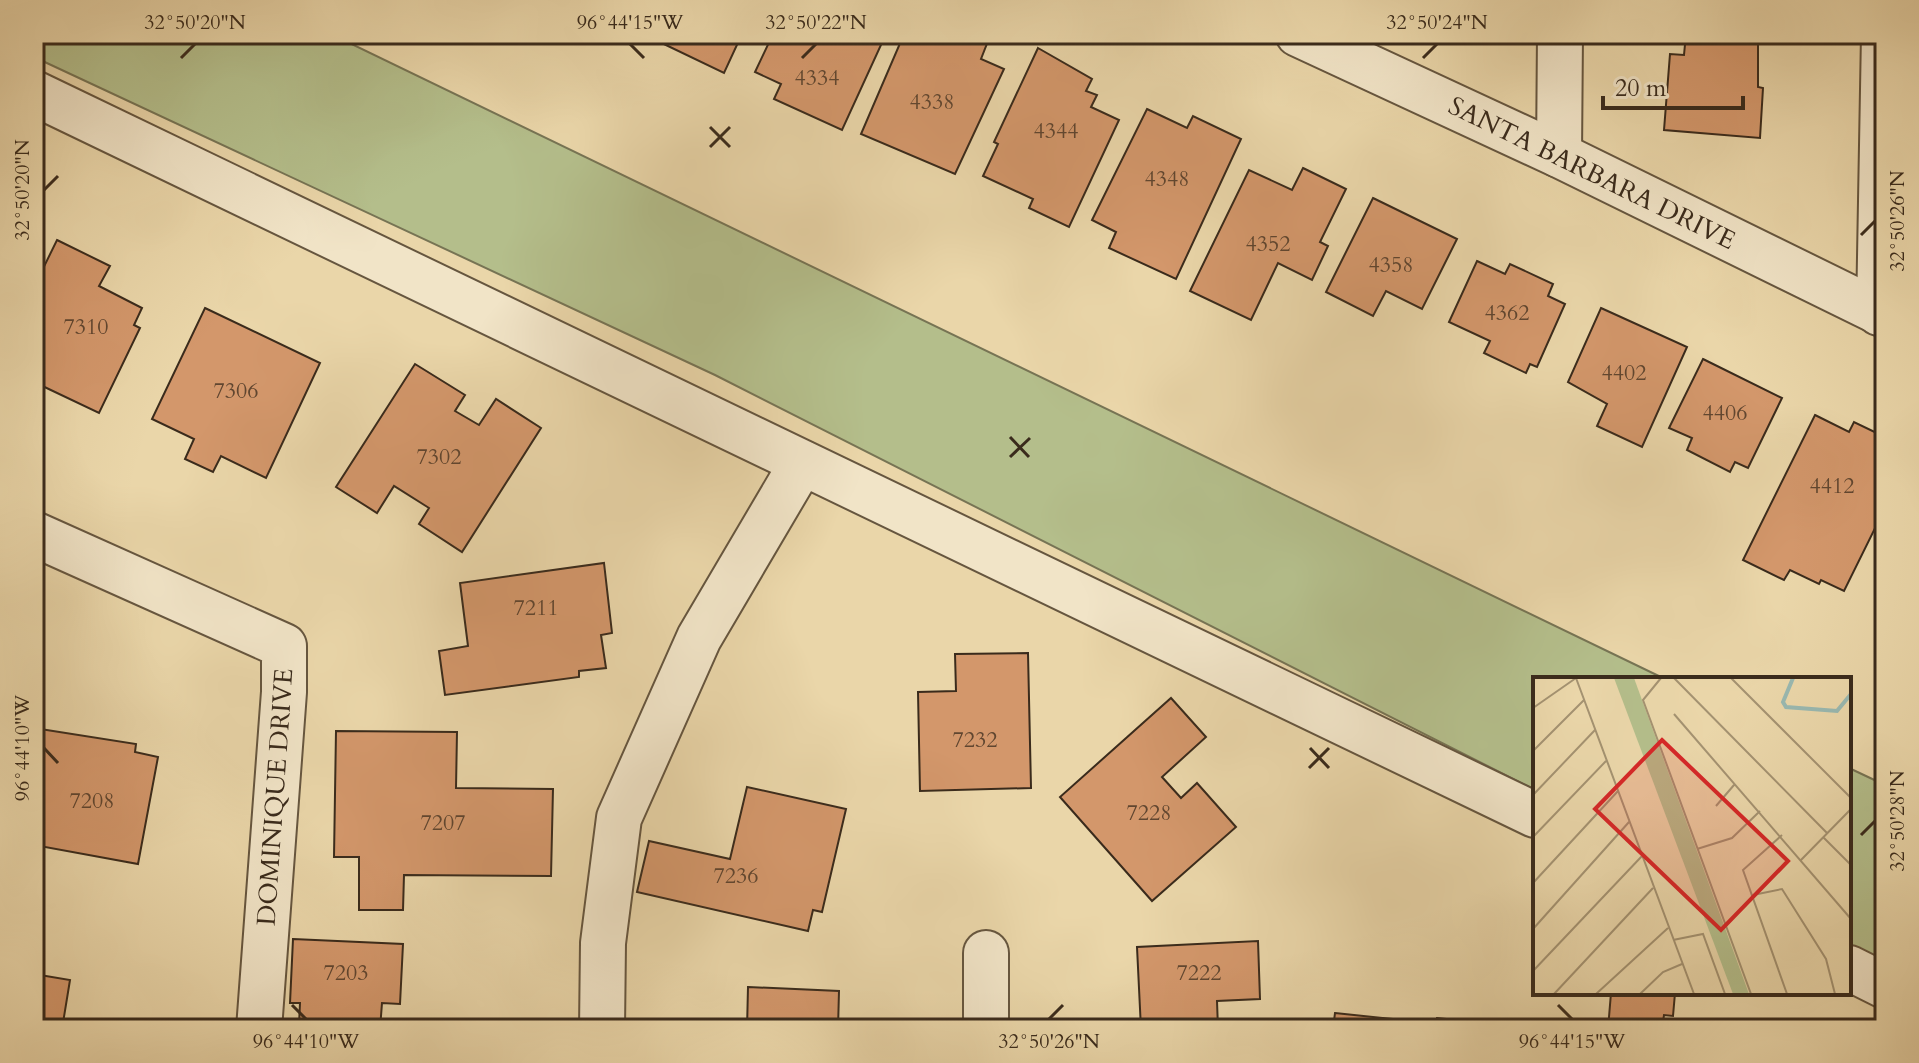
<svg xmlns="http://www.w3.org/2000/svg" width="1919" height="1063" font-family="Cardo,serif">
	<rect width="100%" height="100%" fill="#ead6a9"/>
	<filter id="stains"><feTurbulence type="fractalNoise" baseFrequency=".0025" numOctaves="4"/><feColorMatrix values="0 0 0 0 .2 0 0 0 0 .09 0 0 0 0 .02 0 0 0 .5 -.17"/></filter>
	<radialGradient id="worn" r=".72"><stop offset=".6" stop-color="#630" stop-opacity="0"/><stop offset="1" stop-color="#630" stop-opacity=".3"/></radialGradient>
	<g fill="#b4be8b" stroke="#777454" stroke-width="2">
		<path d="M34,34h297l1334,645h-130v111l-820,-415 -681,-318z"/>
		<path d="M1849,768l36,17v184l-36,-19z"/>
	</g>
	<g fill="#d3976b" stroke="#3a2b1c" stroke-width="2">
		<path d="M643,34h99l-18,39z"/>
		<path d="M773,34h113l-44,96 -68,-31 7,-15 -26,-12z"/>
		<path d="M904,34h68l16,7 -7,18 23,10 -49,105 -94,-40z"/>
		<path d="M1686,34h72v53l5,1 -3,50 -96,-8 6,-76 14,1z"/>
		<path d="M1038,48l54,31 -6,12 11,4 -6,12 28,13 -50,107 -40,-19 4,-9 -50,-23 15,-32 -4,-2z"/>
		<path d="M1147,109l40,19 6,-12 48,23 -65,140 -67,-31 7,-16 -24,-12z"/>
		<path d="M1303,168l43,21 -26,53 8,4 -16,34 -34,-17 -27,57 -61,-29 59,-121 43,20z"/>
		<path d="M1373,198l84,41 -35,70 -36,-18 -13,25 -47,-24z"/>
		<path d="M57,240l53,26 -11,20 43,22 -8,17 6,3 -41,85 -65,-31v-95z"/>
		<path d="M1477,261l28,13 5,-10 43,20 -5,12 17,8 -28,63 -7,-3 -4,9 -42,-20 6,-12 -41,-19z"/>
		<path d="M205,308l115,55 -54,115 -45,-22 -8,16 -28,-13 9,-20 -42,-20z"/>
		<path d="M1601,308l86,39 -45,100 -45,-21 10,-22 -39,-22z"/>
		<path d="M1703,359l79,39 -34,70 -13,-6 -5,10 -43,-22 5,-12 -23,-10z"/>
		<path d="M415,364l50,31 -10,16 24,14 17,-26 45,29 -79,124 -43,-28 10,-16 -35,-22 -17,27 -41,-26z"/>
		<path d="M1815,415l34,17 5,-10 31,15v71l-41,83 -23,-11 -2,4 -29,-14 -6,10 -41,-20z"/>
		<path d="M604,563l8,70 -11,2 5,33 -27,3v6l-134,18 -6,-44 29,-5 -8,-63z"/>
		<path d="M1028,653l3,135 -111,3 -2,-99 38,-1 -1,-37z"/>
		<path d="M1171,698l35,39 -44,40 19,21 16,-15 39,44 -84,74 -92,-104z"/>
		<path d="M34,728l102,16 -1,8 23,5 -20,107 -104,-19z"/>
		<path d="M336,731l121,1 -1,56 97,1 -2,87 -147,-1 -1,35h-44v-53h-25z"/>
		<path d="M747,787l99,22 -24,103 -9,-2 -5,21 -171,-39 12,-51 81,18z"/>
		<path d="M293,939l110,5 -3,60 -18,-1 -2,26h-89v-4h8l1,-22h-10z"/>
		<path d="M1258,941l2,58 -43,2 1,28h-77l-4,-82z"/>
		<path d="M34,974l36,6 -8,49h-28z"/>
		<path d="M748,987l91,4 -1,38h-91z"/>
		<path d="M1611,993h64l-2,23 -9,-1 -2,14h-54z"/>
		<path d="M1335,1013l57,6 -1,10h-58z"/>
		<path d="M1437,1018l37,4v7h-38z"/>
	</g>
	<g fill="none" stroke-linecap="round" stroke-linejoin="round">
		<defs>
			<g id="minor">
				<path d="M1298,34l261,121 326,160"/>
				<path d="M34,93l1501,722"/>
				<path d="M1559,155l1,-121"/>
				<path d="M1879,313l5,-279"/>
				<path d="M34,534l250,112v46l-25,337"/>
				<path d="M986,953v76"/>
				<path d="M1849,968l36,18"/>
				<path d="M602,1029l1,-86 16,-125 80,-180 103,-175"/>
			</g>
		</defs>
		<use href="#minor" stroke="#66563f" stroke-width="48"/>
		<use href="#minor" stroke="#f1e4c7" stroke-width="44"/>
	</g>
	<path fill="none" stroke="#3a2b1c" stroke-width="3" d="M630,44l14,14M181,58l14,-14M802,58l14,-14M1423,58l14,-14M710,127l20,20M710,147l20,-20M44,190l14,-14M1861,235l14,-14M1010,437l19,20M1010,457l20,-19M44,748l14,15M1310,748l19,20M1309,768l20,-20M1861,835l14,-14M292,1005l14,14M1558,1005l14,14M1049,1019l14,-14"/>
	<g text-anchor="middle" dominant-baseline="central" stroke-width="7" stroke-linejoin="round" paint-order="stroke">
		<g font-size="22" fill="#604630">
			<text x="817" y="78">4334</text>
			<text x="932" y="102">4338</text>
			<text x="1056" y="131">4344</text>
			<text x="1167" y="179">4348</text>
			<text x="1268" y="244">4352</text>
			<text x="1391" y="265">4358</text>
			<text x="1507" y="313">4362</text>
			<text x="86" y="327">7310</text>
			<text x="1624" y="373">4402</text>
			<text x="236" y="391">7306</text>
			<text x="1725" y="413">4406</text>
			<text x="439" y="457">7302</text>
			<text x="1832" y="486">4412</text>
			<text x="536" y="608">7211</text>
			<text x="975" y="740">7232</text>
			<text x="92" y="801">7208</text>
			<text x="1149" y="813">7228</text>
			<text x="443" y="823">7207</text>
			<text x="736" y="876">7236</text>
			<text x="346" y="973">7203</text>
			<text x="1199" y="973">7222</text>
		</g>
		<g font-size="26" fill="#3a2b1c" stroke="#f1e4c7">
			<text transform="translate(1592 173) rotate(26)">SANTA BARBARA DRIVE</text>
			<text transform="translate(275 797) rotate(-86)">DOMINIQUE DRIVE</text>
		</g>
	</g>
	<g transform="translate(1533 677)">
		<rect width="318" height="318" fill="#ead6a9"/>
		<path d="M81,1h20l115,316h-16z" fill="#b4be8b"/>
		<path fill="none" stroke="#99b8b0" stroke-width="4" d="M260,1l-10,24 3,5 51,4 14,-17"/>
		<path fill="none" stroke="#a49271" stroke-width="2" d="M43,1l118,316M128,1l-18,22 108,294M141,1l153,155M198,1l120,120M0,31l43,-30M141,37l177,205M0,74l51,-51M0,118l62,-65M183,129l18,-21M249,158l-39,35 44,124M0,160l73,-76M290,160l28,28M164,172l35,-11 28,-27M267,184l51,-52M0,206l85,-92M220,218l29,-6 44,70 9,35M0,252l96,-107M140,263l30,-6 22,60M0,294l109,-115M21,317l99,-106M63,317l72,-66M107,317l23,-22 19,-8"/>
		<path fill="#d62828" fill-opacity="0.15" stroke="#d62828" stroke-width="4" d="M129,63l126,121 -67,69 -126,-121z"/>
		<rect width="318" height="318" fill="none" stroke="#3a2b1c" stroke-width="4"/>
	</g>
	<rect width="1919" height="1063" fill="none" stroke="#ead6a9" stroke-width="88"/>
	<path d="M1603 96v12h140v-12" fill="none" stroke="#3a2b1c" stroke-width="4"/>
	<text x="1615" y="96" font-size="24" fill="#3a2b1c" stroke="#f1e4c7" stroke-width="6" paint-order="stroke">20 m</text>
	<rect x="44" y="44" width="1831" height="975" fill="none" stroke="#3a2b1c" stroke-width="3"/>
	<g font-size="20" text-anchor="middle" fill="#3a2b1c">
		<text x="195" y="29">32°50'20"N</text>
		<text x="630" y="29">96°44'15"W</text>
		<text x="816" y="29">32°50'22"N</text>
		<text x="1437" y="29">32°50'24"N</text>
		<text transform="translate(22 190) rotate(-90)" y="7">32°50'20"N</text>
		<text transform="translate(1897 221) rotate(-90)" y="7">32°50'26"N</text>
		<text transform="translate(22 748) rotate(-90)" y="7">96°44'10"W</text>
		<text transform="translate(1897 821) rotate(-90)" y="7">32°50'28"N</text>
		<text x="306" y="1048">96°44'10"W</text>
		<text x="1049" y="1048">32°50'26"N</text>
		<text x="1572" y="1048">96°44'15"W</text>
	</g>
	<rect width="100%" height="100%" filter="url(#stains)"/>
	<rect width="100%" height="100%" fill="url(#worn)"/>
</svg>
